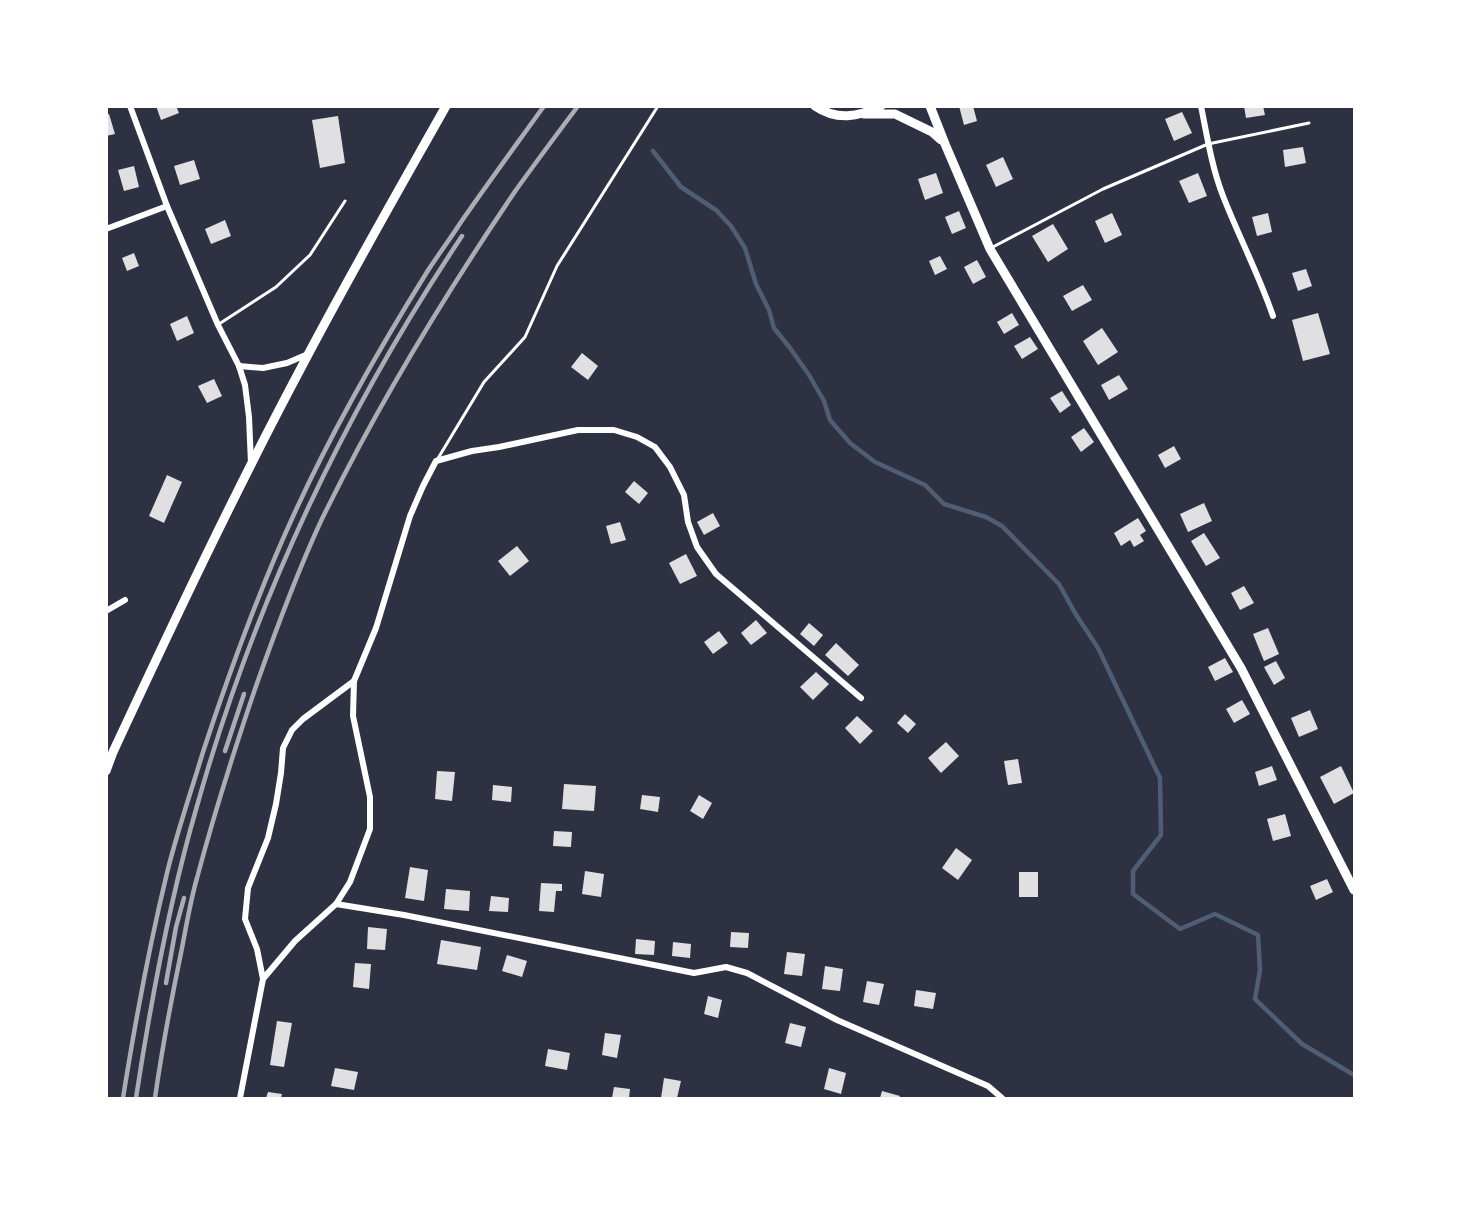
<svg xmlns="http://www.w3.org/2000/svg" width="1461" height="1205" font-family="Rubik,sans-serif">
	<rect width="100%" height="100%" fill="#2d3142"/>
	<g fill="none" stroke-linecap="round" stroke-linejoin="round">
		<path stroke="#4f5d75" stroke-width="4.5" d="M653,151l28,36 35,23 15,16 14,22 11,36 13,26 5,18 16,20 19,27 15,26 6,19 20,23 25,19 50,23 19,19 42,13 16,9 57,58 16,29 23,35 62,130 1,57 -28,36v23l47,35 35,-15 43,21 2,35 -5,29 47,45 52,31"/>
	</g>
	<g fill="#e0e0e3">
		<path d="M156,106h20l3,7 -18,7z"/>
		<path d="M959,106h14l4,15 -13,4z"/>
		<path d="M1244,106h19l2,9 -19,3z"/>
		<path d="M1182,112l10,21 -18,8 -9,-22z"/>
		<path d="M109,114l6,20 -9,2v-21z"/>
		<path d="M338,116l7,47 -25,5 -8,-48z"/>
		<path d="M1303,147l3,16 -21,4 -2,-17z"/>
		<path d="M1003,157l10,22 -17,8 -10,-22z"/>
		<path d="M194,160l6,19 -20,6 -6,-19z"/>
		<path d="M134,166l5,21 -15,4 -6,-21z"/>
		<path d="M936,173l7,20 -18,7 -7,-21z"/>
		<path d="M1198,173l9,23 -18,7 -10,-22z"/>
		<path d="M959,211l7,17 -14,6 -7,-17z"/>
		<path d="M1112,213l10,22 -17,8 -10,-22z"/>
		<path d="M1268,213l4,19 -15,4 -5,-19z"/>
		<path d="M225,220l6,16 -20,8 -6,-15z"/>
		<path d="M1053,224l15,25 -20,13 -16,-26z"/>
		<path d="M134,253l5,13 -12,5 -5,-13z"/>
		<path d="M940,256l7,13 -12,6 -6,-14z"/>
		<path d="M977,260l9,17 -13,7 -9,-17z"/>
		<path d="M1306,269l6,17 -14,5 -6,-18z"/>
		<path d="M1083,285l9,15 -20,11 -9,-15z"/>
		<path d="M1012,313l7,12 -15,9 -7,-12z"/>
		<path d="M1318,313l12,41 -27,7 -11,-41z"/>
		<path d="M187,316l7,17 -17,8 -7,-17z"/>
		<path d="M1102,328l16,24 -20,13 -15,-24z"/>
		<path d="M1030,337l8,12 -16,10 -8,-13z"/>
		<path d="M582,353l16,13 -10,14 -17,-13z"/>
		<path d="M1119,375l9,14 -19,11 -8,-15z"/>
		<path d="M214,379l8,17 -15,7 -9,-17z"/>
		<path d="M1062,391l9,14 -11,8 -10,-15z"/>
		<path d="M1084,428l10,14 -13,10 -10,-15z"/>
		<path d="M1174,446l7,13 -16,9 -7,-13z"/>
		<path d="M167,475l15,7 -18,41 -15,-7z"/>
		<path d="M634,481l14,12 -9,11 -14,-12z"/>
		<path d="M1204,503l8,18 -24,11 -8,-18z"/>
		<path d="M713,513l7,13 -16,9 -7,-13z"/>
		<path d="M1138,518l8,13 -6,4 4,6 -10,6 -4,-7 -9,6 -7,-13z"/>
		<path d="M620,522l6,18 -15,4 -5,-18z"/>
		<path d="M1204,533l16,25 -14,8 -15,-25z"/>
		<path d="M517,546l12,15 -19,15 -12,-15z"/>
		<path d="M686,554l11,22 -17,8 -11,-21z"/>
		<path d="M1244,586l10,17 -14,7 -9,-17z"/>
		<path d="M756,620l11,13 -16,12 -10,-12z"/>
		<path d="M809,623l14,12 -9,11 -14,-12z"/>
		<path d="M1268,628l11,26 -15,7 -11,-27z"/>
		<path d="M719,631l9,12 -15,11 -9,-12z"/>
		<path d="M836,643l23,22 -11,11 -23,-21z"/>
		<path d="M1225,658l8,14 -18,9 -7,-14z"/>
		<path d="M1276,661l9,17 -11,7 -10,-18z"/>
		<path d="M816,672l13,12 -16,16 -13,-13z"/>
		<path d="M1242,700l8,14 -16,9 -8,-14z"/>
		<path d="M1310,710l8,19 -19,8 -8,-19z"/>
		<path d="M905,714l11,10 -8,9 -11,-10z"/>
		<path d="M857,716l16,15 -13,13 -15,-16z"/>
		<path d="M946,742l13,14 -18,17 -13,-15z"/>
		<path d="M1018,759l4,24 -14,2 -4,-24z"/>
		<path d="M1272,766l5,14 -18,6 -4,-14z"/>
		<path d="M1341,766l13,27 -20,11 -14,-27z"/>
		<path d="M437,771l18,1 -3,29 -17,-2z"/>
		<path d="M564,784l32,2 -2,25 -32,-2z"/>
		<path d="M493,785l19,2 -1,15 -19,-2z"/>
		<path d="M642,795l18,2 -2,15 -18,-3z"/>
		<path d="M699,795l13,8 -9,16 -13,-8z"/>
		<path d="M1285,814l6,22 -18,5 -6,-22z"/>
		<path d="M554,831l18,1 -1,15 -18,-1z"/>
		<path d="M956,848l16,12 -14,20 -16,-12z"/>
		<path d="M410,867l18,3 -4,31 -19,-3z"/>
		<path d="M585,871l19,3 -3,23 -19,-3z"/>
		<rect x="1019" y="872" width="19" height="25"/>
		<path d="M1327,879l6,13 -17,8 -6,-14z"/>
		<path d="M541,883l21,1v7h-6l-2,21 -15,-1z"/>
		<path d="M446,889l24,2 -1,20 -25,-2z"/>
		<path d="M491,896l18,2 -1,14 -19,-1z"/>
		<path d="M368,927l19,2 -2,21 -18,-1z"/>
		<path d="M731,932l18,1 -1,15 -18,-1z"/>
		<path d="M636,939l19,2 -1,14 -19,-1z"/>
		<path d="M441,940l40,7 -4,23 -40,-6z"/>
		<path d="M673,942l18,2 -1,14 -18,-2z"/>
		<path d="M787,952l18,2 -3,22 -18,-2z"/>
		<path d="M507,955l20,6 -5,16 -20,-6z"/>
		<path d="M355,963l16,1 -2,25 -16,-2z"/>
		<path d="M825,966l18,3 -3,22 -18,-2z"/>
		<path d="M867,981l17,3 -5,21 -16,-3z"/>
		<path d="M916,990l20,3 -3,16 -19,-3z"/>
		<path d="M708,996l14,4 -4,18 -14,-4z"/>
		<path d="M277,1021l15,2 -8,44 -14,-2z"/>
		<path d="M790,1023l16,4 -5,20 -16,-4z"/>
		<path d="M605,1033l16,2 -4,23 -15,-3z"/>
		<path d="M548,1049l22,4 -3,17 -22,-4z"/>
		<path d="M335,1068l23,4 -4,18 -23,-4z"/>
		<path d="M829,1068l17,5 -5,21 -17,-5z"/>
		<path d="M664,1078l17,3 -4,17h-16z"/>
		<path d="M614,1087l16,2 -1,9h-17z"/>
		<path d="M882,1091l18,5 -1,2h-19z"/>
		<path d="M268,1092l14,2 -1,4h-15z"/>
	</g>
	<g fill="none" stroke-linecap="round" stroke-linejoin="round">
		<g stroke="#fff" stroke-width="3">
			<path d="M991,248l112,-59 105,-45 101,-21"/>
			<path d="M219,324l57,-37 34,-32 35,-54"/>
			<path d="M437,460l47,-78 41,-45 32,-71 101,-160"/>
		</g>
		<g stroke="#fff" stroke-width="6">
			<path d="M130,106l37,100 51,119 21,41 6,19 4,32 2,47"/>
			<path d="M1201,106c6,30 11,62 22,90 16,41 36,79 50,120"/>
			<path d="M106,229l61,-23"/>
			<path d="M239,366l24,2 24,-5 21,-9"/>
			<path d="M106,611l19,-11"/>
			<path d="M336,904l68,11 290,58 32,-6 21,6 90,47 151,66 14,12"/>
			<path d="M263,979l-6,-30 -12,-30 3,-31 20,-50 8,-34 5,-31 2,-25 9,-18 11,-11 51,-38"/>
			<path d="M240,1098l23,-119 32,-38 41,-37 14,-22 20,-53v-32l-17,-81 1,-35 22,-53 34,-112 13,-30 13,-25 36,-10 27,-4 79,-17h36l23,7 18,10 15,20 14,28 4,27 9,25 19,27 145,124"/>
		</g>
		<g stroke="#fff" stroke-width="9">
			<path d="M815,106c22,15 43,11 66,0"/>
			<path d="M930,106l15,38 45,105 251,419 113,222"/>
			<path d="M864,114h31l37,18 9,8"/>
			<path d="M106,771l7,-19c60,-129 121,-258 188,-384 46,-88 96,-175 145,-262"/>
		</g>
		<g stroke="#abadb3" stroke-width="4.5">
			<path d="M225,751l19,-57"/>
			<path d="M166,983l10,-56 8,-29"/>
			<path d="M123,1098c12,-75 26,-151 44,-225 10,-41 24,-81 36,-121 27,-82 56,-162 92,-240 38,-83 84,-163 132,-240 11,-17 23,-33 34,-50 27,-39 55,-77 83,-116"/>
			<path d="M136,1098c15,-98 33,-196 61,-292 57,-203 148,-395 265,-570"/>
			<path d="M155,1098c7,-49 16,-97 26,-145 5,-25 9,-51 16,-75 17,-64 37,-127 58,-189 20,-57 41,-114 66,-168 56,-115 123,-225 195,-331 20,-28 41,-56 62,-84"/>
		</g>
	</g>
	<rect width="1461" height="1205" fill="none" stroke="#ffffff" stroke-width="216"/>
</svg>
